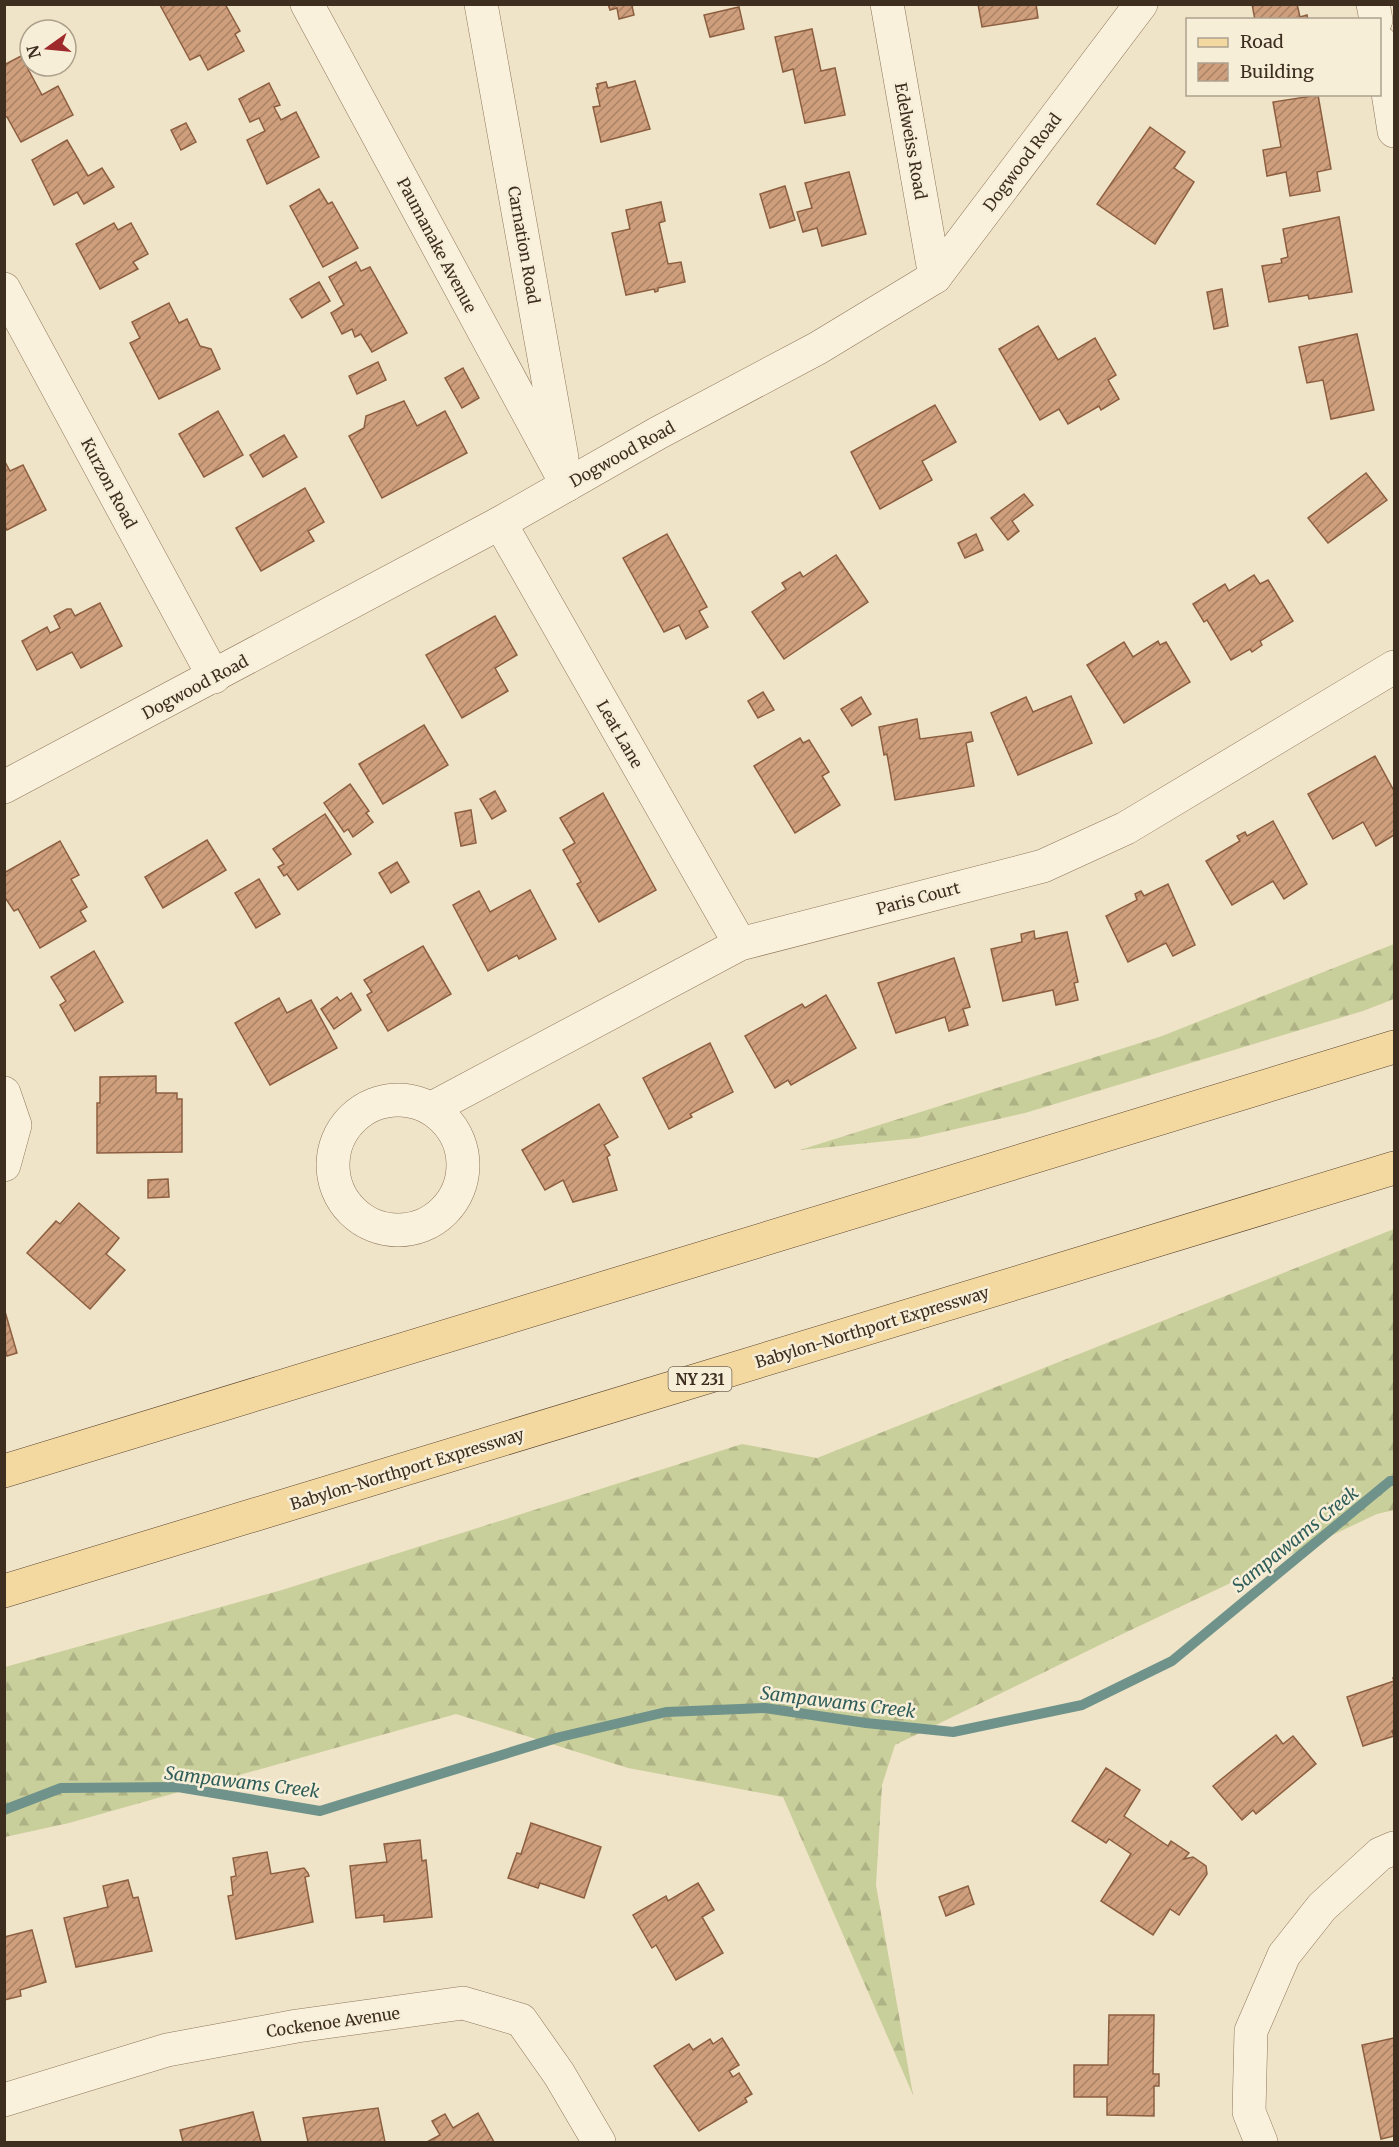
<svg xmlns="http://www.w3.org/2000/svg" width="1399" height="2147" font-family="Merriweather,serif">
	<defs>
		<pattern id="forest-firs" width="22" height="20" patternUnits="userSpaceOnUse" patternTransform="scale(1.5)"><rect width="22" height="20" fill="#c9cf9b"/><path d="M5 1l3.5 6h-7zM16 11l3.5 6h-7z" fill="#aeb285"/></pattern>
		<pattern id="building-hatch" width="6" height="6" patternUnits="userSpaceOnUse" patternTransform="scale(1.5)"><rect width="6" height="6" fill="#cf9f7d"/><path d="M-1 1l2-2M0 6l6-6M5 7l2-2" fill="none" stroke="#a98266"/></pattern>
	</defs>
	<rect width="100%" height="100%" fill="#f0e4c8"/>
	<g fill="url(#forest-firs)">
		<path d="M1394,944v55l-31,12 -338,102 -108,25 -117,12 362,-114z"/>
		<path d="M1394,1229v281l-17,4 -263,124 -219,107 -13,40 -6,100 37,210 -130,-298 -155,-29 -172,-54 -387,109 -64,14v-170l277,-77 460,-146 75,14z"/>
	</g>
	<g fill="none" stroke-linecap="round" stroke-linejoin="round">
		<path stroke="#6f938a" stroke-width="10" d="M4,1810l57,-22 117,-1 142,24 240,-74 106,-25 99,-4 101,15 87,9 129,-27 90,-44 218,-180h4"/>
	</g>
	<g fill="url(#building-hatch)" stroke="#8d5f41" stroke-width="1.5">
		<path d="M225,4l15,27 -5,3 9,17 -36,19 -8,-15 -10,5 -30,-55z"/>
		<path d="M608,4h28l-4,2 2,9 -15,4 -2,-11 -7,2z"/>
		<path d="M978,4h58l2,14 -56,9z"/>
		<path d="M1252,4h45l3,13 7,-2 1,5h-53z"/>
		<path d="M739,7l5,22 -34,8 -6,-22z"/>
		<path d="M812,29l9,42 14,-3 10,47 -40,8 -12,-54 -10,3 -8,-35z"/>
		<path d="M21,56l21,39 16,-9 15,29 -52,27 -14,-25h-3v-52z"/>
		<path d="M635,81l15,48 -49,13 -8,-35 7,-1 -4,-18h2l-1,-4 9,-2 2,6z"/>
		<path d="M269,83l11,22 -6,2 7,13 15,-8 23,45 -52,27 -20,-44 18,-9 -6,-13 -9,4 -11,-23z"/>
		<path d="M1318,95l13,74 -14,3 3,19 -30,5 -4,-24 -19,4 -4,-26 18,-3 -8,-45z"/>
		<path d="M186,123l10,19 -15,8 -10,-20z"/>
		<path d="M1150,127l35,25 -11,16 20,14 -39,62 -58,-40z"/>
		<path d="M67,140l21,36 14,-8 12,19 -30,17 -7,-12 -23,13 -22,-45z"/>
		<path d="M849,172l17,62 -44,12 -5,-18 -14,4 -6,-20 15,-4 -7,-25z"/>
		<path d="M785,186l10,34 -25,8 -10,-34z"/>
		<path d="M319,189l9,15 4,-2 26,46 -35,19 -33,-61z"/>
		<path d="M661,202l4,19 -6,2 9,41 13,-2 4,20 -27,6v3l-3,1 -1,-3 -28,6 -14,-62 18,-4 -4,-19z"/>
		<path d="M1339,217l13,75 -43,7 -1,-4 -39,7 -7,-36 20,-3 -1,-4 7,-2 -5,-28z"/>
		<path d="M114,223l4,7 13,-7 17,31 -15,8 5,7 -38,20 -24,-45z"/>
		<path d="M356,262l5,9 9,-4 37,66 -35,19 -11,-18 -6,3 -3,-8 -10,5 -11,-21 13,-8 -15,-28z"/>
		<path d="M319,282l11,19 -28,17 -12,-19z"/>
		<path d="M1222,289l6,37 -14,3 -7,-37z"/>
		<path d="M169,303l10,20 8,-4 13,27 11,3 9,20 -61,30 -29,-56 10,-5 -8,-16z"/>
		<path d="M1038,326l20,34 37,-22 21,37 -8,5 11,19 -18,11 -2,-4 -31,18 -9,-15 -19,11 -41,-71z"/>
		<path d="M1357,334l17,76 -43,9 -8,-39 -16,3 -8,-36z"/>
		<path d="M378,362l8,18 -29,14 -8,-18z"/>
		<path d="M463,368l16,30 -17,10 -17,-30z"/>
		<path d="M404,401l13,25 28,-15 22,42 -85,45 -33,-62 15,-8 2,-12z"/>
		<path d="M935,405l21,37 -34,19 10,19 -52,29 -29,-57z"/>
		<path d="M218,411l25,44 -39,22 -25,-43z"/>
		<path d="M284,435l13,22 -34,20 -13,-22z"/>
		<path d="M4,460l6,11 13,-6 23,45 -39,20 -3,-5z"/>
		<path d="M1366,473l21,27 -59,43 -20,-25z"/>
		<path d="M305,488l19,34 -16,9 6,10 -53,30 -25,-43z"/>
		<path d="M1024,494l9,11 -21,16 7,10 -11,9 -17,-22z"/>
		<path d="M667,534l40,73 -8,4 9,16 -22,12 -7,-14 -15,7 -41,-74z"/>
		<path d="M976,534l7,16 -18,8 -7,-15z"/>
		<path d="M836,555l32,47 -84,57 -32,-47 34,-23 -4,-6 18,-11 3,5z"/>
		<path d="M1254,575l6,9 8,-4 25,41 -33,20 2,4 -10,7 -2,-3 -19,11 -24,-40 -3,2 -11,-18 32,-20 4,7z"/>
		<path d="M100,603l22,43 -41,22 -9,-16 -35,18 -15,-29 25,-14 3,6 10,-5 -6,-12 13,-7h4l4,7z"/>
		<path d="M495,616l22,39 -22,13 13,23 -46,27 -36,-63z"/>
		<path d="M1158,641l2,4 6,-3 24,40 -66,41 -37,-58 37,-23 9,15z"/>
		<path d="M763,692l11,18 -16,8 -10,-17z"/>
		<path d="M1071,696l21,47 -74,32 -27,-62 35,-16 7,15z"/>
		<path d="M861,697l10,17 -19,12 -11,-17z"/>
		<path d="M917,719l3,20 51,-7 2,9 -7,2 8,43 -79,14 -8,-46 -3,1 -5,-28z"/>
		<path d="M424,725l24,40 -65,39 -24,-40z"/>
		<path d="M800,738l3,5 6,-3 20,32 -7,4 18,29 -45,28 -41,-67z"/>
		<path d="M1375,756l19,35v44l-18,11 -13,-24 -30,17 -25,-45z"/>
		<path d="M350,784l19,27 -3,2 7,9 -20,15 -5,-8 -4,3 -20,-29z"/>
		<path d="M495,791l11,20 -14,8 -12,-20z"/>
		<path d="M603,793l53,97 -57,32 -22,-38 4,-2 -18,-32 12,-7 -15,-25z"/>
		<path d="M471,810l5,33 -15,3 -6,-33z"/>
		<path d="M325,814l26,40 -53,36 -11,-16 -3,2 -6,-9 6,-3 -11,-15z"/>
		<path d="M1273,821l34,63 -23,15 -11,-18 -41,24 -26,-44 34,-20 -3,-5 8,-4 2,4z"/>
		<path d="M207,840l19,30 -63,38 -18,-31z"/>
		<path d="M60,841l19,34 -8,4 16,28 -7,4 6,10 -46,27 -22,-39 -4,2 -10,-15v-23z"/>
		<path d="M397,862l12,20 -18,11 -12,-20z"/>
		<path d="M259,879l21,35 -24,14 -21,-35z"/>
		<path d="M1168,884l27,61 -22,11 -7,-13 -38,19 -22,-46 31,-16 -2,-6 6,-3 3,5z"/>
		<path d="M530,890l26,49 -37,20 -2,-4 -29,16 -35,-66 26,-14 11,21z"/>
		<path d="M1034,931l1,8 32,-7 11,50 -4,1 4,17 -22,5 -3,-15 -50,11 -12,-52 31,-7 -1,-8z"/>
		<path d="M423,946l28,48 -63,37 -21,-36 5,-3 -8,-12z"/>
		<path d="M94,951l29,51 -48,29 -15,-26 6,-4 -15,-24z"/>
		<path d="M954,958l16,49 -7,2 5,16 -19,6 -4,-14 -49,16 -18,-50z"/>
		<path d="M351,993l10,17 -27,19 -13,-20 16,-12 3,4z"/>
		<path d="M826,995l30,53 -65,37 -3,-5 -13,8 -30,-52 57,-32 3,4z"/>
		<path d="M279,998l8,15 24,-13 26,48 -67,37 -35,-62z"/>
		<path d="M710,1043l23,49 -43,22 2,3 -23,12 -26,-51z"/>
		<path d="M156,1076v17h21v6h5v53l-85,1v-50h3v-26z"/>
		<path d="M599,1104l19,33 -14,8 6,10 -3,2 10,33 -44,12 -10,-22 -18,10 -23,-40z"/>
		<path d="M168,1179l1,18 -21,1v-18z"/>
		<path d="M79,1203l40,35 -13,16 19,16 -35,39 -63,-56 29,-32 4,3z"/>
		<path d="M4,1308l13,45 -10,3 -3,-9z"/>
		<path d="M1393,1678h1v52l-2,1 2,5 -31,10 -16,-49 47,-16z"/>
		<path d="M1276,1735l7,9 10,-8 23,28 -60,50 -3,-4 -11,10 -29,-34z"/>
		<path d="M1106,1768l34,22 -16,26 44,30 3,-5 18,12 -5,6 9,-2 13,9 1,8 -28,41 -9,-6 -17,26 -52,-34 30,-47 -22,-15 -3,4 -34,-22z"/>
		<path d="M531,1823l70,24 -17,51 -44,-15 -2,5 -30,-10 9,-25 4,1z"/>
		<path d="M420,1840l2,21 4,-1 6,57 -48,5v-7l-28,3 -6,-52 37,-4 -3,-18z"/>
		<path d="M267,1852l4,22 33,-6 4,5 1,3 -4,1 8,45 -77,17 -8,-43 5,-1 -2,-18 5,-1 -3,-18z"/>
		<path d="M128,1880l5,18 5,-1 14,54 -76,16 -12,-49 44,-11 -5,-21z"/>
		<path d="M698,1883l16,27 -12,7 21,36 -47,27 -20,-35 -4,3 -19,-33 33,-19 2,5z"/>
		<path d="M968,1886l6,18 -28,12 -7,-19z"/>
		<path d="M32,1930l14,52 -26,8 1,6 -17,4v-63z"/>
		<path d="M1109,2015h45l-1,59h6v12h-5v30l-47,-1v-18h-33v-32h34z"/>
		<path d="M722,2038l17,27 -10,6 4,6 6,-4 13,21 -7,4 2,4 -48,29 -45,-65 35,-22 4,6 17,-11 3,5z"/>
		<path d="M1394,2038v98l-13,3 -19,-94z"/>
		<path d="M378,2108l7,34h-77l-5,-24z"/>
		<path d="M253,2112l8,30h-78l-3,-12z"/>
		<path d="M478,2113l16,29h-67l13,-7 -8,-14 13,-7 8,14z"/>
	</g>
	<g fill="none" stroke-linecap="round" stroke-linejoin="round">
		<defs>
			<g id="minor">
				<path d="M307,4l260,481"/>
				<path d="M481,4l81,454"/>
				<path d="M887,4l48,273"/>
				<path d="M1373,4l3,16"/>
				<path d="M1380,42l14,89"/>
				<path d="M4,289l210,388"/>
				<path d="M500,523l240,421"/>
				<path d="M4,787l496,-264 158,-90 160,-85 117,-71 206,-273"/>
				<path d="M4,1093l11,32 -11,40"/>
				<circle cx="398" cy="1165" r="65"/>
				<path d="M432,1108l308,-164 303,-78 83,-38 268,-161"/>
				<path d="M4,2100l163,-50 130,-24 166,-23 58,17 38,54 40,68"/>
				<path d="M1261,2142l-12,-30 2,-81 33,-76 38,-48 58,-53 14,-6"/>
			</g>
			<g id="major">
				<path d="M4,1471l1390,-424"/>
				<path d="M4,1591l1390,-423"/>
			</g>
		</defs>
		<use href="#minor" stroke="#8d765c" stroke-width="34"/>
		<use href="#major" stroke="#5b4430" stroke-width="34"/>
		<use href="#minor" stroke="#faf1dc" stroke-width="33"/>
		<use href="#major" stroke="#f3d9a0" stroke-width="33"/>
	</g>
	<g text-anchor="middle" dominant-baseline="central" stroke-width="5" stroke-linejoin="round" paint-order="stroke">
		<rect fill="#f7eed8" stroke="#756857" stroke-width="1.5" x="668.5" y="1367" width="63" height="24" rx="4.5"/>
		<g font-size="15" font-weight="bold" fill="#3d2e20">
			<text x="700" y="1379">NY 231</text>
		</g>
		<g font-size="16" fill="#3d2e20" stroke="#f7eed8">
			<text transform="translate(911 141) rotate(80)">Edelweiss Road</text>
			<text transform="translate(1022 162) rotate(-53)">Dogwood Road</text>
			<text transform="translate(437 245) rotate(62)">Paumanake Avenue</text>
			<text transform="translate(524 245) rotate(80)">Carnation Road</text>
			<text transform="translate(622 454) rotate(-29)">Dogwood Road</text>
			<text transform="translate(109 483) rotate(62)">Kurzon Road</text>
			<text transform="translate(195 687) rotate(-28)">Dogwood Road</text>
			<text transform="translate(620 734) rotate(60)">Leat Lane</text>
			<text transform="translate(918 898) rotate(-15)">Paris Court</text>
			<text transform="translate(872 1327) rotate(-17)">Babylon-Northport Expressway</text>
			<text transform="translate(407 1469) rotate(-17)">Babylon-Northport Expressway</text>
			<text transform="translate(333 2022) rotate(-8)">Cockenoe Avenue</text>
		</g>
		<g font-size="18" font-style="italic" fill="#2f5d5a" stroke="#f7eed8">
			<text transform="translate(1295 1539) rotate(-39)">Sampawams Creek</text>
			<text transform="translate(838 1702) rotate(7)">Sampawams Creek</text>
			<text transform="translate(242 1782) rotate(7)">Sampawams Creek</text>
		</g>
	</g>
	<rect width="1399" height="2147" fill="none" stroke="#3d2e20" stroke-width="12"/>
	<rect x="1186" y="18" width="195" height="78" fill="#f7eed8" stroke="#ada18e" stroke-width="1.5"/>
	<rect x="1198" y="38" width="30" height="9" fill="#f3d9a0" stroke="#ada18e" stroke-width="1.5"/>
	<text x="1240" y="48" font-size="18" fill="#3d2e20">Road</text>
	<rect x="1198" y="63" width="30" height="18" fill="url(#building-hatch)" stroke="#ada18e" stroke-width="1.5"/>
	<text x="1240" y="78" font-size="18" fill="#3d2e20">Building</text>
	<g transform="translate(48 48) rotate(255)"><circle r="28" fill="#f7eed8" stroke="#ada18e" stroke-width="1.5"/>
	<path d="M0-4.5L10 22L0 15L-10 22Z" fill="#9e2a2b"/>
	<text y="-9" font-size="16" font-weight="bold" text-anchor="middle" fill="#3d2e20">N</text>
	</g>
</svg>
